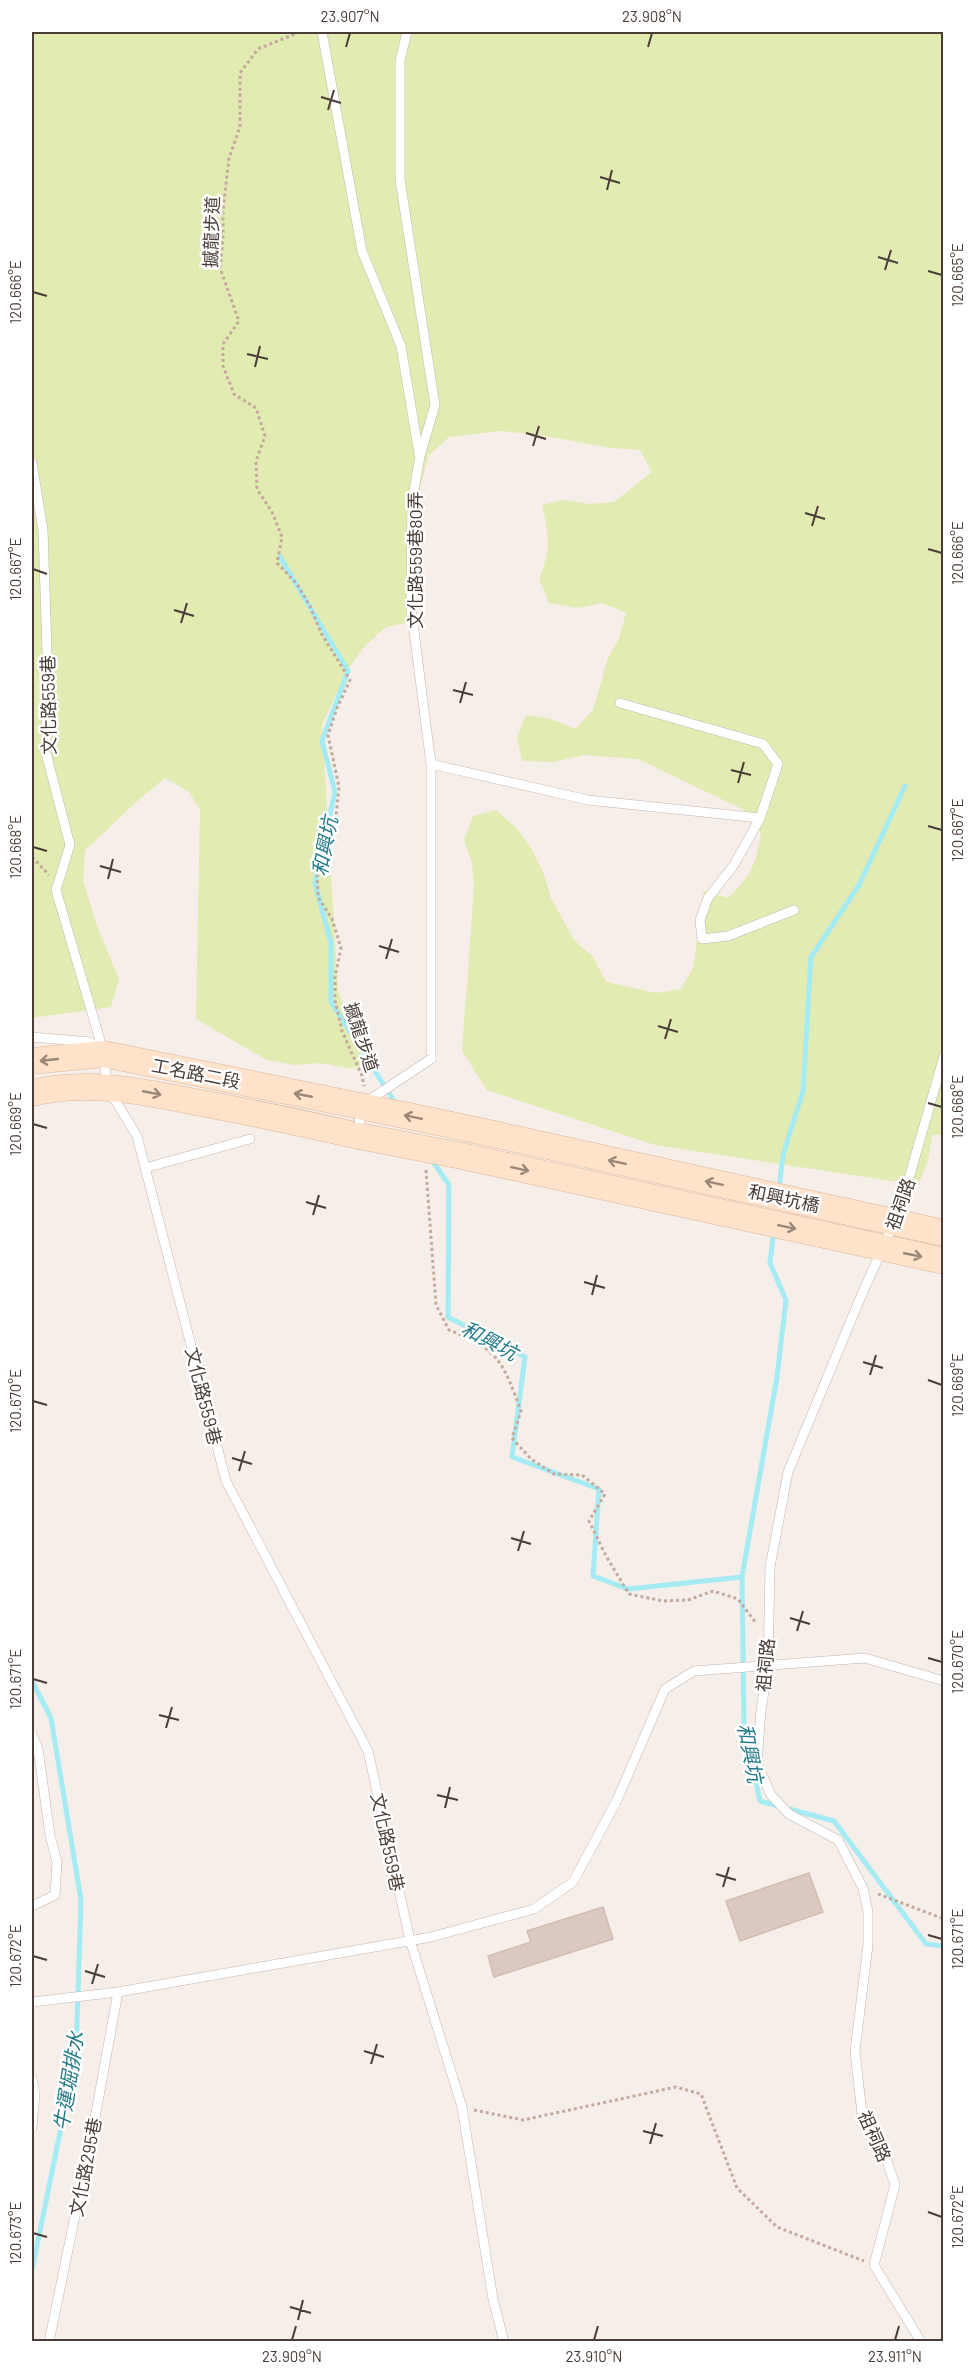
<svg xmlns="http://www.w3.org/2000/svg" width="975" height="2373" font-family="Barlow,'Noto Sans TC',sans-serif">
	<rect width="100%" height="100%" fill="#f5eee9"/>
	<path fill="#e2ebb1" d="M32,32h911l1,1103h-12l-4,25 -10,25 -263,-40 -168,-55 -25,-39 12,-164 -2,-24 -8,-23 9,-24 23,-6 21,19 15,21 11,22 8,26 23,42 19,17 13,25 50,11 25,-4 12,-21 11,-77 24,7c23,-22 28,-34 33,-65l-17,-23 -106,-51 -55,-4 -29,7 -32,-1 -5,-25 9,-21 25,4 24,10 18,-19 15,-52 11,-20 7,-25 -23,-10 -25,5 -29,-5 -10,-24c12,-29 10,-44 3,-74l22,-5 26,4 24,-2 38,-30 -12,-22 -28,-2 -79,-14 -32,-3 -52,6 -20,18 -8,28 -7,57 9,29v30l-12,23 -25,5 -20,18 -19,25 -25,55 16,266 10,27 24,48 -24,2 -28,-5 -25,2 -28,-5 -71,-41 4,-210 -12,-18 -23,-13c-29,22 -53,48 -80,72l-2,30 15,49 21,50 -8,28 -79,11z"/>
	<g fill="none" stroke-linecap="round" stroke-linejoin="round">
		<g stroke="#a4ebf4" stroke-width="5">
			<path d="M280,557l68,114 -26,70 13,51 -20,91 16,60v59l65,102"/>
			<path d="M432,1160l17,25 -1,132 77,40 -13,100 87,32 -6,87 35,13 114,-12"/>
			<path d="M779,1188l4,-33 20,-64 8,-134 48,-72 46,-99"/>
			<path d="M774,1230l-4,33 16,37 -9,77 -35,200 2,148 16,76 74,20 92,123 18,2"/>
			<path d="M32,1681l19,37 30,182 -5,154 -44,216"/>
		</g>
	</g>
	<g fill="#dbc9c1" stroke="#d3bcb1" stroke-width="1.5">
		<path d="M809,1873l14,39 -83,29 -14,-40z"/>
		<path d="M603,1907l10,32 -119,38 -6,-21 43,-14 -4,-11z"/>
	</g>
	<g fill="none" stroke-linecap="round" stroke-linejoin="round">
		<defs>
			<g id="service">
				<path d="M322,32l40,219 39,95 18,108"/>
				<path d="M407,32l-7,29v119l35,225 -15,51 -8,46 -1,106 20,156v295"/>
				<path d="M32,463l11,67 4,121 -1,102 24,92 -14,45 48,164 3,33 30,49 89,345 142,270 42,189 52,167 31,192 11,43"/>
				<path d="M620,703l143,41 15,20 -18,54 -26,47 -26,33 -8,22 2,19 26,-3 66,-26"/>
				<path d="M431,764l157,36 172,18"/>
				<path d="M32,1037l58,5 8,7"/>
				<path d="M145,1168l105,-29"/>
				<path d="M32,1734l6,15 12,86 7,27 -2,33 -23,11"/>
				<path d="M32,2002l86,-10 313,-55 103,-28 39,-27 44,-82 48,-111 29,-18 171,-13 79,23"/>
				<path d="M32,2079l3,15 -3,33"/>
				<path d="M49,2342l44,-213 25,-137"/>
				<path d="M921,2342l-47,-77 21,-80 -12,-36 -21,-35 -7,-63 13,-106v-33l-5,-24 -25,-48 -49,-26 -18,-19 -14,-32 4,-53 7,-43 2,-100 18,-95 71,-171 35,-79 15,-44 35,-122"/>
			</g>
			<g id="secondary">
				<path d="M32,1061l72,-7 256,52"/>
				<path d="M32,1093c56,-14 113,-1 169,10 53,10 105,21 158,33"/>
				<path d="M466,1128l478,105"/>
				<path d="M462,1156l482,105"/>
			</g>
		</defs>
		<use href="#service" stroke="#c5b6ae" stroke-width="10"/>
		<use href="#secondary" stroke="#dab69a" stroke-width="27"/>
		<g stroke="#c4aa9c" stroke-width="3" stroke-dasharray="3 3" stroke-linecap="butt">
			<path d="M300,32l-42,17 -18,24v54l-11,31 -6,52v29l-3,29 19,53 -16,23v22l11,28 22,14 9,28 -9,25 1,28 15,23 10,25 -5,26 20,21 13,22 11,27 29,47 -13,28 -9,27 11,52 -3,29 -19,54 1,27 14,22 9,29 -6,29v23l7,31 20,45 2,10"/>
			<path d="M32,857l17,18"/>
			<path d="M426,1170l10,135 13,25c51,20 54,33 72,81l-9,27 19,21 23,15 28,1 23,19 -16,27 17,35 23,38 34,7 25,-1 25,-9 25,8 18,24"/>
			<path d="M878,1894l66,25"/>
			<path d="M474,2110l49,10 153,-33 25,7 36,94 40,39 87,34"/>
		</g>
		<use href="#service" stroke="#fff" stroke-width="9"/>
		<use href="#secondary" stroke="#ffe2ca" stroke-width="26"/>
		<defs>
			<path id="service-bridge" d="M359,1135l1,-29 71,-47"/>
			<g id="secondary-bridge">
				<path d="M360,1106l106,22"/>
				<path d="M359,1136l103,20"/>
			</g>
		</defs>
		<use href="#service-bridge" stroke="#c5b6ae" stroke-width="10" stroke-linecap="butt"/>
		<use href="#secondary-bridge" stroke="#dab69a" stroke-width="27" stroke-linecap="butt"/>
		<use href="#service-bridge" stroke="#fff" stroke-width="9"/>
		<use href="#secondary-bridge" stroke="#ffe2ca" stroke-width="26"/>
	</g>
	<defs><path id="oneway-shaft" d="M-6 0H5M1.5-3L5.5 0L1.5 3" fill="none" stroke-width="1.6" stroke-linecap="round" stroke-linejoin="round" transform="scale(1.5)"/></defs>
	<g stroke="#9b8779">
		<use href="#oneway-shaft" transform="translate(49 1060) rotate(174)"/>
		<use href="#oneway-shaft" transform="translate(152 1093) rotate(11)"/>
		<use href="#oneway-shaft" transform="translate(303 1095) rotate(-169)"/>
		<use href="#oneway-shaft" transform="translate(413 1117) rotate(-168)"/>
		<use href="#oneway-shaft" transform="translate(617 1162) rotate(-168)"/>
		<use href="#oneway-shaft" transform="translate(520 1169) rotate(12)"/>
		<use href="#oneway-shaft" transform="translate(714 1183) rotate(-168)"/>
		<use href="#oneway-shaft" transform="translate(787 1227) rotate(12)"/>
		<use href="#oneway-shaft" transform="translate(913 1255) rotate(11)"/>
	</g>
	<path fill="none" stroke="#4a3d37" stroke-width="2" d="M346,47l4,-14M648,47l4,-14M321,97l20,6M328,110l6,-20M600,177l20,6M607,190l5,-20M878,257l20,6M885,270l6,-20M928,271l14,4M33,292l14,4M247,354l21,5M255,367l5,-21M526,433l20,6M533,446l6,-20M805,513l20,6M812,526l6,-20M928,549l14,4M33,569l14,5M174,610l20,6M181,623l6,-20M453,690l20,5M460,703l6,-21M731,770l20,5M738,783l6,-21M928,826l14,4M33,847l14,4M100,866l21,6M108,879l5,-20M379,946l20,6M386,959l6,-20M658,1026l20,6M665,1039l6,-20M928,1103l14,4M33,1124l14,4M306,1202l20,6M313,1215l6,-20M584,1282l21,6M592,1295l5,-20M863,1362l20,6M870,1375l6,-20M928,1380l14,5M33,1401l14,4M232,1458l20,6M239,1471l6,-20M511,1538l20,6M518,1551l6,-20M790,1618l20,6M797,1631l6,-20M928,1658l14,4M33,1679l14,4M159,1715l20,5M166,1728l6,-21M437,1795l21,5M445,1808l5,-21M716,1874l20,6M723,1887l6,-20M928,1935l14,4M33,1956l14,4M85,1971l20,6M92,1984l6,-20M364,2051l20,6M371,2064l6,-20M643,2131l20,5M650,2144l6,-21M928,2212l14,5M33,2233l14,4M290,2307l21,6M298,2320l5,-20M292,2340l4,-14M594,2340l4,-14M895,2340l4,-14"/>
	<g text-anchor="middle" dominant-baseline="central" stroke-width="5" stroke-linejoin="round" paint-order="stroke">
		<g font-size="18" fill="#4a3d37" stroke="#fff">
			<text transform="translate(211 232) rotate(-88)">撼龍步道</text>
			<text transform="translate(415 560) rotate(-90)">文化路559巷80弄</text>
			<text transform="translate(48 705) rotate(-91)">文化路559巷</text>
			<text transform="translate(362 1037) rotate(72)">撼龍步道</text>
			<text transform="translate(196 1073) rotate(11)">工名路二段</text>
			<text transform="translate(784 1198) rotate(12)">和興坑橋</text>
			<text transform="translate(900 1204) rotate(-71)">祖祠路</text>
			<text transform="translate(204 1396) rotate(76)">文化路559巷</text>
			<text transform="translate(765 1665) rotate(-85)">祖祠路</text>
			<text transform="translate(388 1842) rotate(78)">文化路559巷</text>
			<text transform="translate(875 2136) rotate(66)">祖祠路</text>
			<text transform="translate(85 2167) rotate(-79)">文化路295巷</text>
		</g>
		<g font-size="20" font-style="italic" fill="#227b89" stroke="#fff">
			<text transform="translate(324 846) rotate(-79)">和興坑</text>
			<text transform="translate(490 1340) rotate(28)">和興坑</text>
			<text transform="translate(751 1753) rotate(79)">和興坑</text>
			<text transform="translate(68 2081) rotate(-81)">牛運堀排水</text>
		</g>
	</g>
	<rect width="975" height="2373" fill="none" stroke="#ffffff" stroke-width="66"/>
	<rect x="33" y="33" width="909" height="2307" fill="none" stroke="#4a3d37" stroke-width="2"/>
	<g font-size="15" text-anchor="middle" fill="#4a3d37">
		<text x="350" y="22">23.907°N</text>
		<text x="652" y="22">23.908°N</text>
		<text transform="translate(958 275) rotate(-90)" y="5">120.665°E</text>
		<text transform="translate(16 292) rotate(-90)" y="5">120.666°E</text>
		<text transform="translate(958 553) rotate(-90)" y="5">120.666°E</text>
		<text transform="translate(16 569) rotate(-90)" y="5">120.667°E</text>
		<text transform="translate(958 830) rotate(-90)" y="5">120.667°E</text>
		<text transform="translate(16 847) rotate(-90)" y="5">120.668°E</text>
		<text transform="translate(958 1107) rotate(-90)" y="5">120.668°E</text>
		<text transform="translate(16 1124) rotate(-90)" y="5">120.669°E</text>
		<text transform="translate(958 1385) rotate(-90)" y="5">120.669°E</text>
		<text transform="translate(16 1401) rotate(-90)" y="5">120.670°E</text>
		<text transform="translate(958 1662) rotate(-90)" y="5">120.670°E</text>
		<text transform="translate(16 1679) rotate(-90)" y="5">120.671°E</text>
		<text transform="translate(958 1939) rotate(-90)" y="5">120.671°E</text>
		<text transform="translate(16 1956) rotate(-90)" y="5">120.672°E</text>
		<text transform="translate(958 2217) rotate(-90)" y="5">120.672°E</text>
		<text transform="translate(16 2233) rotate(-90)" y="5">120.673°E</text>
		<text x="292" y="2362">23.909°N</text>
		<text x="594" y="2362">23.910°N</text>
		<text x="895" y="2362">23.911°N</text>
	</g>
</svg>
